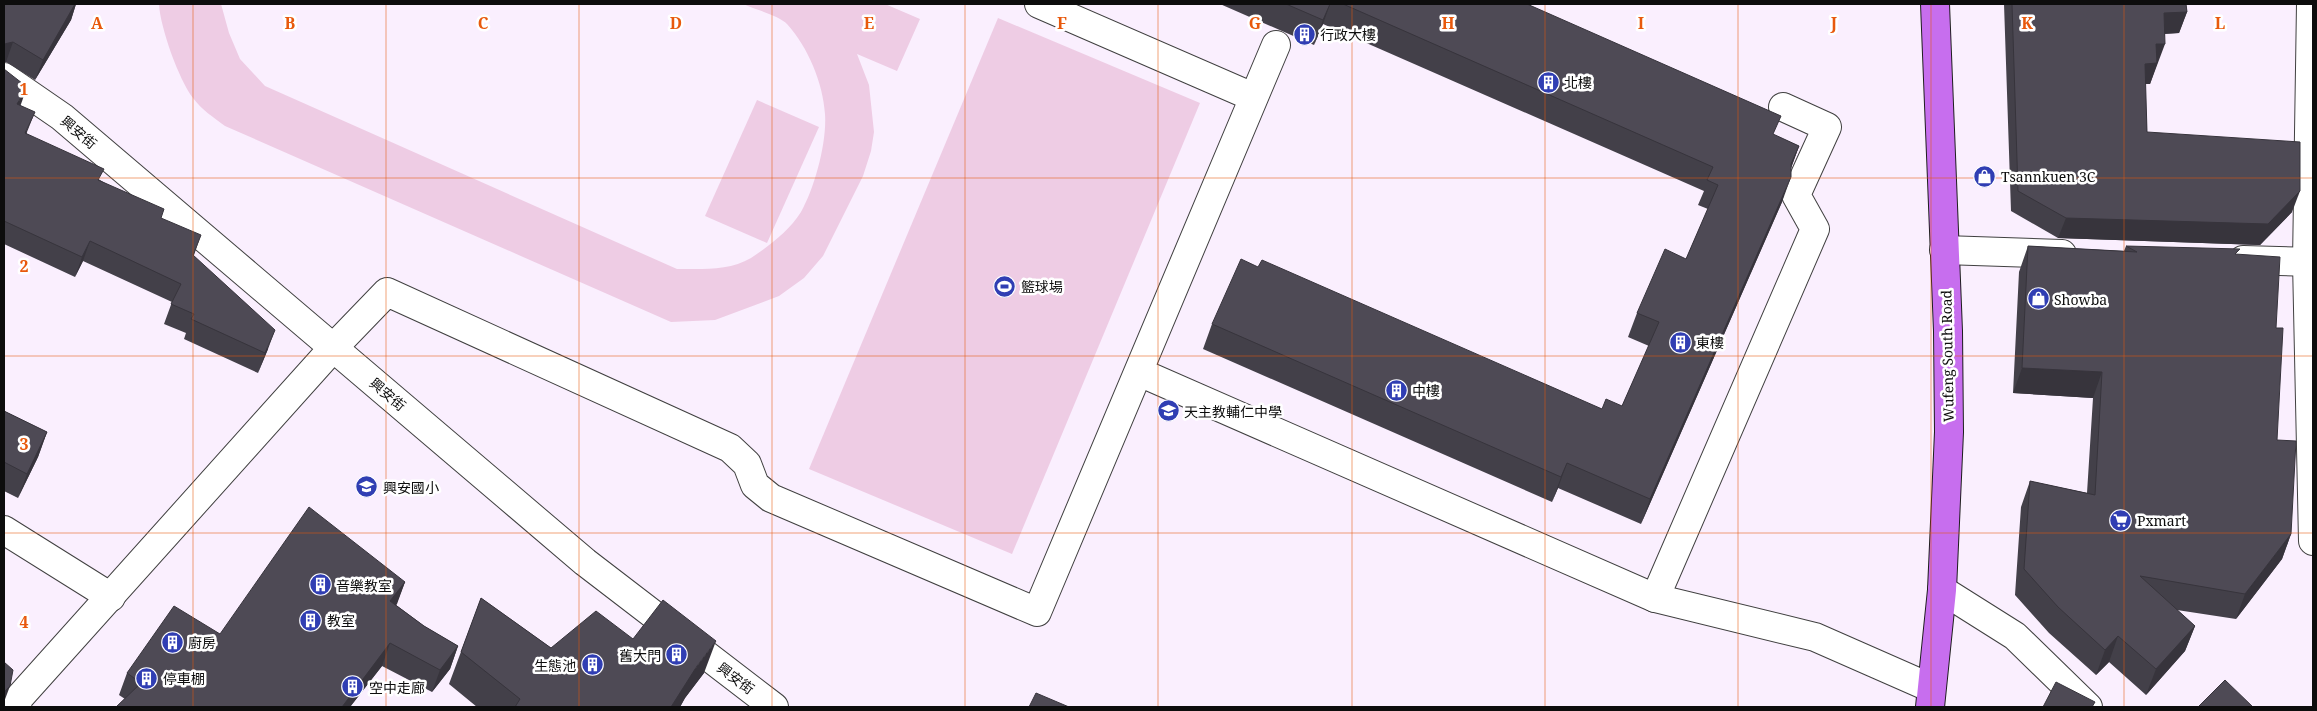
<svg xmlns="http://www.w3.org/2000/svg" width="2317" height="711" font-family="'Noto Serif','Noto Sans TC',serif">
	<rect width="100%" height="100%" fill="#faeffe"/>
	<g fill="#eecce4">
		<path d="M159,4h62l8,29 11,26 25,27 412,183c24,0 52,2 74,-11 18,-12 38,-27 50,-46 14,-25 26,-70 24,-98 -2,-31 -17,-67 -38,-90 -7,-8 -33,-15 -44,-20h142l35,15 -23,52 -40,-17 12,31 5,47 -3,19 -8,25 -40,80 -19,22 -25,18 -64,24 -44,2 -446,-196c-12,-9 -23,-16 -32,-28 -14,-18 -33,-71 -34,-94z"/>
		<path d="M998,18l202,85 -188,451 -203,-85z"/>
		<path d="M757,100l62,27 -52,116 -62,-27z"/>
	</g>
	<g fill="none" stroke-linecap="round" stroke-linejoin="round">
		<defs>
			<g id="minor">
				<path d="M1039,4l214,93"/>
				<path d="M2311,4l-4,258 6,279"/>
				<path d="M4,77l58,40 523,445 189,145"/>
				<path d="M1944,250l118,4"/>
				<path d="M2243,260l70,2"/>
				<path d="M1139,372l516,226 160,39 116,51"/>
				<path d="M4,530l107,67"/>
				<path d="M1942,590l73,46 73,71"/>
				<path d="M1655,598l160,-369 -19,-34 31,-68 -44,-20"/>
				<path d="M17,707l1,-8 315,-351 54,-56 343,156 17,16 8,21 16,13 266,114 239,-567"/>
			</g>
			<path id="major" d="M1930,707l12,-117 7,-158 -1,-101 -13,-327"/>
		</defs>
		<use href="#minor" stroke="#404040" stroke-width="30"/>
		<use href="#major" stroke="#1e1e1e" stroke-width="30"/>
		<use href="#minor" stroke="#fff" stroke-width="28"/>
		<use href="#major" stroke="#c76eee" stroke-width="28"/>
	</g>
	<g fill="#434049">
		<path d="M4,4h72l-5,16 -36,60 -29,-18z"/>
		<path d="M1220,4h307l247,131 25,11 -8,22 -9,34 -141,322 -83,-36 -6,14 -349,-153 9,-25 390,85 20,-3 27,-60 -21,-9 9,-24 49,-54 22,-50 -10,-4 6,-14 -381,-167 -9,21z"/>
		<path d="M2004,4h182l1,8 -8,21 -14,1 -8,30 -7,20h-5l2,48 145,80 -32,33 -202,-7 -47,-27z"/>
		<path d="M4,69l16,36 7,29 73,46 61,38 33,38 74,93 -10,24 -74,-34 2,-6 -22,-9 8,-22 -89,-41 -8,16 -71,-33z"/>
		<path d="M2028,246l96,5 2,-5 112,9 38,73 1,112 14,94 -9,25 -46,60 -59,-9 18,16 -10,25 -39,44 -37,-33 -13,13 -47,-42 -34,-38 6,-88 9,-26 57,12 6,-95 -80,-5 6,-121z"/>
		<path d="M4,411l43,21 -9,25 -20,41 -14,-7z"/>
		<path d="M405,582l-9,23 28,21 34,20 -8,23 -18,23 -50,-26 -32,41h-234l9,-8 -6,-4 8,-22 93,-39z"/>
		<path d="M481,598l70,50 82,-9 71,34 -19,25 -5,9h-203l-28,-23z"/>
	</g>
	<g fill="#37343c">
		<path d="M75,4h1l-5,16 -36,60 8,-20z"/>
		<path d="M1330,4l-7,20 -9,21 9,-25z"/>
		<path d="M2187,12l-8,21 -22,1 7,-21z"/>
		<path d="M13,42l-7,20h-2v-18z"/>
		<path d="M2156,44h9l-15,40h-13l8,-20z"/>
		<path d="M27,87l-7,20 -3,-3z"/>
		<path d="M35,112l-8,20 -9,20 7,-19z"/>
		<path d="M1799,146l-9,25 1,-7z"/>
		<path d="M1791,177l-9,25 -141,322 9,-25z"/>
		<path d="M2300,191l-8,21 -32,33 -202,-7 8,-20z"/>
		<path d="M201,235l-7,20 -9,20z"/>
		<path d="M90,241l-7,20 -8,16 7,-20z"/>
		<path d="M275,330l-7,19 -10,24 7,-20z"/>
		<path d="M2022,368l80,4 -9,26 -80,-5z"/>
		<path d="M47,432l-9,25 -20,41 9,-24z"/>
		<path d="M1567,463l-9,25 -6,14 9,-25z"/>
		<path d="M2291,534l-9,25 -46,60 9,-25z"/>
		<path d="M405,582l-8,22 -15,19 8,-22z"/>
		<path d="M2195,626l-10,25 -39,44 10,-26z"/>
		<path d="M2118,636l-9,26 -13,13 9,-25z"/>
		<path d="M716,641l-12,32 -19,25 -5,9h-9l26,-41z"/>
		<path d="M390,643l-8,23 -32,41h-8z"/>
		<path d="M458,646l-8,23 -18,23 8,-22z"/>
		<path d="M10,686l-6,16v-10z"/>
	</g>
	<g fill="#4e4a55" stroke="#37343c">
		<path d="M4,4h71l-32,56 -30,-18 -9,2z"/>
		<path d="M1286,4h44l-7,16z"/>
		<path d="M1343,4h184l254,112 -8,18 26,12 -8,18v13l-141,322 -83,-36 -6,14 -349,-153 29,-65 17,8 4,-7 340,149 4,-10 16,7 37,-84 -22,-9 28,-64 21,10 32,-74 -11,-5 6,-13z"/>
		<path d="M2012,4h174l1,8 -23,1 1,31h-9l1,19 -12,1 2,68 153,10v49l-32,33 -202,-6 -48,-27z"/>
		<path d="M4,69l23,18 -10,17 18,8 -10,21 79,36 -6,11 66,29 -3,9 40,17 -8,20 82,75 -10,23 -74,-34 3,-5 -23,-10 10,-20 -91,-43 -8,16 -78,-36z"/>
		<path d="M2028,246l109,6 -11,-6 114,3 -5,5 45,3 -4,71h7l-6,112 19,1 -5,93 -46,60 -105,-18 55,50 -39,43 -38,-33 -13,14 -47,-43 -34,-38 6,-88 65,14 7,-123 -80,-4z"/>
		<path d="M4,411l43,21 -20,42 -23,-12z"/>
		<path d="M309,507l96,75 -15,19 34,25 34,20 -18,24 -50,-27 -48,64h-226l25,-24 -14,-10 47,-67 46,28z"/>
		<path d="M481,598l70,50 45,-37 37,28 30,-39 53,41 -19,25 -26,41h-156l5,-8 -59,-47z"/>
		<path d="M4,662l9,8 -3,16 -6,6z"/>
		<path d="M2225,680l28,27h-55z"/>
		<path d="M2056,682l39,20 -3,5h-49z"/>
		<path d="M1036,693l33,14h-40z"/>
	</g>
	<path fill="none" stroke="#e8590c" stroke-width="1" stroke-opacity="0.55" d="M193,4v703M386,4v703M579,4v703M772,4v703M965,4v703M1158,4v703M1352,4v703M1545,4v703M1738,4v703M1931,4v703M2124,4v703M4,178h2309M4,356h2309M4,533h2309"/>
	<defs>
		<symbol id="building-disc" viewBox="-11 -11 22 22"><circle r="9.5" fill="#303eb3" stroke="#fff"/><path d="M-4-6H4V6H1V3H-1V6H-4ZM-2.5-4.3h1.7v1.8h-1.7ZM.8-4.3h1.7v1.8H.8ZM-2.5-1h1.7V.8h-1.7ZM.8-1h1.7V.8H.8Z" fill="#fff"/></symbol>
		<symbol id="shop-disc" viewBox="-11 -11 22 22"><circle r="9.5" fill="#303eb3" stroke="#fff"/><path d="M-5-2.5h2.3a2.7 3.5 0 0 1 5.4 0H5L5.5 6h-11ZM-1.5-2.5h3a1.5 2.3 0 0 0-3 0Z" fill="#fff"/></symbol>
		<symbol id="stadium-disc" viewBox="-11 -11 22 22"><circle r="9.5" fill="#303eb3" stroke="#fff"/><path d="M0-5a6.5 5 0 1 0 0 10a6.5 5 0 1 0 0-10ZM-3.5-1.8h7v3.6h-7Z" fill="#fff"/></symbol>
		<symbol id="school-disc" viewBox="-11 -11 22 22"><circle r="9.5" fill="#303eb3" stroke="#fff"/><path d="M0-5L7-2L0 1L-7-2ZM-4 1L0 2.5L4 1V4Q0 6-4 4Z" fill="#fff"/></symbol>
		<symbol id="supermarket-disc" viewBox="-11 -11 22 22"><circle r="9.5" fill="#303eb3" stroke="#fff"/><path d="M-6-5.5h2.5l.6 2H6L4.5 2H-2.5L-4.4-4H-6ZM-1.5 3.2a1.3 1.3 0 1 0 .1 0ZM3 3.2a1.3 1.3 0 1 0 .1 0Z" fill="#fff"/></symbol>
	</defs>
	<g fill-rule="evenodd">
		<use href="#building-disc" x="1292" y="22" width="25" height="25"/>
		<use href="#building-disc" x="1536" y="70" width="25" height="25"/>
		<use href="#shop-disc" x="1972" y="164" width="25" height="25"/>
		<use href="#stadium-disc" x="992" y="274" width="25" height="25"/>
		<use href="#shop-disc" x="2026" y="286" width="25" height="25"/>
		<use href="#building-disc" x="1668" y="330" width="25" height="25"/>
		<use href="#building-disc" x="1384" y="378" width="25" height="25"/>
		<use href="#school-disc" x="1156" y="398" width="25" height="25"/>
		<use href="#school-disc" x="354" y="474" width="25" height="25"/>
		<use href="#supermarket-disc" x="2108" y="508" width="25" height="25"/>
		<use href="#building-disc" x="308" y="572" width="25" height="25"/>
		<use href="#building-disc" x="298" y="608" width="25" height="25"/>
		<use href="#building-disc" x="160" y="630" width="25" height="25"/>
		<use href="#building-disc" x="664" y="642" width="25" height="25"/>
		<use href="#building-disc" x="580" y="652" width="25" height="25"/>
		<use href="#building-disc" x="134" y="666" width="25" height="25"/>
		<use href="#building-disc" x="340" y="674" width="25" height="25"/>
	</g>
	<g text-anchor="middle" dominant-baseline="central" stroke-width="5" stroke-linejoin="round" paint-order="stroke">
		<g font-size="14" fill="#0d0d0d" stroke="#fff" text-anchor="start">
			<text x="1320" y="34">行政大樓</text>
			<text x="1564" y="82">北樓</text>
			<text x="2001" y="176">Tsannkuen 3C</text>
			<text x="1021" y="286">籃球場</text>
			<text x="2054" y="299">Showba</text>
			<text x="1696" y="342">東樓</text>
			<text x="1412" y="390">中樓</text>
			<text x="1184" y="411">天主教輔仁中學</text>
			<text x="383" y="487">興安國小</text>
			<text x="2137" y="520">Pxmart</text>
			<text x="336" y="585">音樂教室</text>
			<text x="327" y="620">教室</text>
			<text x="188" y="642">廚房</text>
			<text x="661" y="655" text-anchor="end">舊大門</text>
			<text x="576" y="665" text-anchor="end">生態池</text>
			<text x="163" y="678">停車棚</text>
			<text x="369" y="687">空中走廊</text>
		</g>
		<g font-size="14" fill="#0d0d0d" stroke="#fff">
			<text transform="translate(79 132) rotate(40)">興安街</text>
			<text transform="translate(1947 356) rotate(-91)">Wufeng South Road</text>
			<text transform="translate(388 394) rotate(40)">興安街</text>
			<text transform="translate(736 678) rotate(37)">興安街</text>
		</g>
	</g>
	<g font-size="16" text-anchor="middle" font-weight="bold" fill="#e8590c" stroke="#fff" stroke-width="5" stroke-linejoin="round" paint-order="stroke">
		<text x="97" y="29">A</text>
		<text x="290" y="29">B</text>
		<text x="483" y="29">C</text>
		<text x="676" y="29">D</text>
		<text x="869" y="29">E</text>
		<text x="1062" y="29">F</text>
		<text x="1255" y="29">G</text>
		<text x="1448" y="29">H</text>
		<text x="1641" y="29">I</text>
		<text x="1834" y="29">J</text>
		<text x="2027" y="29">K</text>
		<text x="2220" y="29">L</text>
		<text x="24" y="95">1</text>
		<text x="24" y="272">2</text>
		<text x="24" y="450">3</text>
		<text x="24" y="628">4</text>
	</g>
	<rect width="2317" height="711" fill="none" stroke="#0d0d0d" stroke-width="10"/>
</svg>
